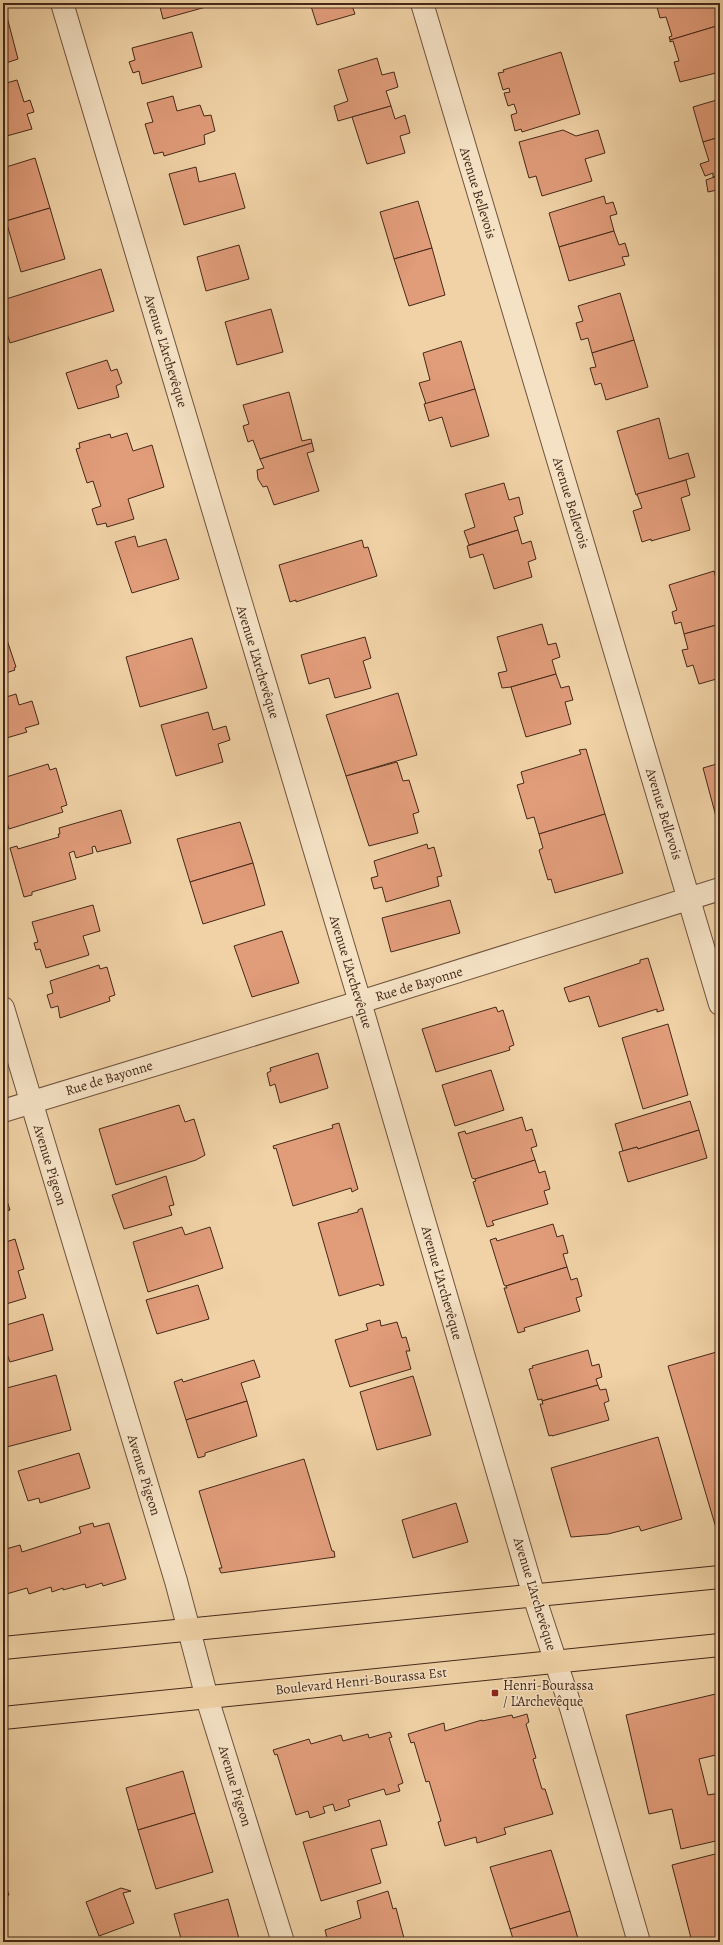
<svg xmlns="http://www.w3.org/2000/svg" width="723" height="1945" font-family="Alegreya,serif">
	<rect width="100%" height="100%" fill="#f0d2a6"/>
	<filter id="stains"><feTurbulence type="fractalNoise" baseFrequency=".005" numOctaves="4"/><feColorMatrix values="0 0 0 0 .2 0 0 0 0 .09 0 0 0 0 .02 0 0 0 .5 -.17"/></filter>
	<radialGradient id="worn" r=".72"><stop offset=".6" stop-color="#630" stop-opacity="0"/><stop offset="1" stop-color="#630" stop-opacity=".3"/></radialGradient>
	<g fill="#e19c7a" stroke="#452819">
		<path d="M159,3h61l-57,16z"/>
		<path d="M310,3h41l4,11 -38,11z"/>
		<path d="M656,3h64v22l-50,15 -1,-3 3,-1 -6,-19 -6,1z"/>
		<path d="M7,17l11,42 -15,5v-46z"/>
		<path d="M720,25v47l-40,10 -6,-20 5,-1 -6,-20 -3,1v-2z"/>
		<path d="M192,32l10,35 -60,17 -3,-13 -6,2 -4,-11 6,-2 -3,-12z"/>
		<path d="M561,52l19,62 -58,18 -1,-3 -6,2 -4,-16 6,-2 -3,-9 -6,2 -4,-13 6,-1 -1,-4 -6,2 -5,-17 6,-1 -1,-2z"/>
		<path d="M377,58l5,17 12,-3 4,15 -12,4 5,15 -53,15 -4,-15 14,-5 -10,-31z"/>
		<path d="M17,80l7,22 6,-2 4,12 -7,2 5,15 -29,8v-53z"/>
		<path d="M173,96l4,15 23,-6 4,11 7,-1 4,16 -11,4 1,9 -41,12 -1,-4 -9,2 -9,-30 8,-2 -6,-19z"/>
		<path d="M720,99v38l-17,5 -10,-35z"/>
		<path d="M391,106l4,13 10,-4 5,18 -10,3 5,17 -38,11 -15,-47z"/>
		<path d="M563,130l13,6 22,-6 7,23 -20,6 7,22 -50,15 -6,-20 -7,2 -10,-36z"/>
		<path d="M720,137v38l-7,2v-4l-8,3 -5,-12 9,-3 -6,-19z"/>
		<path d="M35,158l15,50 -44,13 -3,-9v-44z"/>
		<path d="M196,167l3,15 36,-9 10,35 -61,17 -15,-51z"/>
		<path d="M720,175v24l-3,-9 -9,2 -2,-12z"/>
		<path d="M604,196l2,8 7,-2 4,12 -7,2 4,15 -55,16 -10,-34z"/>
		<path d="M418,201l14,47 -38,11 -14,-47z"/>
		<path d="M50,208l15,51 -44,13 -15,-51z"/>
		<path d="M614,231l5,14 6,-2 4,13 -7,1 3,8 -56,16 -10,-34z"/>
		<path d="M239,245l10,34 -43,12 -9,-34z"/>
		<path d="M432,248l13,47 -36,11 -15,-47z"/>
		<path d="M101,269l13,42 -104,32 -7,-23v-20z"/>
		<path d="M620,293l14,47 -42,13 -4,-15 -7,2 -5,-17 7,-2 -5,-15z"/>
		<path d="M271,309l12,43 -46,13 -12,-43z"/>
		<path d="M634,340l14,47 -42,13 -5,-17 -6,2 -5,-17 6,-1 -4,-14z"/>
		<path d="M461,341l14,48 -49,15 -7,-21 11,-3 -7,-27z"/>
		<path d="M107,360l4,11 6,-2 5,14 -6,3 3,11 -41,12 -12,-36z"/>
		<path d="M475,389l14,47 -38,11 -9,-30 -13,4 -5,-17z"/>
		<path d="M289,392l13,49 9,-2 1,4 -52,16 -7,-19 -5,2 -5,-16 6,-2 -6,-19z"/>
		<path d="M659,418l10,41 19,-6 7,24 -59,18 -19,-64z"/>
		<path d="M127,433l6,18 19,-6 12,42 -36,12 6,20 -27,8 -1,-4 -9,2 -5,-16 9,-3 -8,-25 -6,2 -11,-34 4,-1 -1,-5 31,-9 1,4z"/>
		<path d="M312,443l2,8 -7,2 12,38 -45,14 -7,-19 -4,1 -5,-8 -1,-9 7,-2 -4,-9z"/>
		<path d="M686,480l4,15 -9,3 9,32 -39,11v-2l-9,3 -9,-31 9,-3 -5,-14z"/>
		<path d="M504,483l5,17 10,-3 4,17 -9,3 4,13 -49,15 -5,-14 11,-4 -10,-33z"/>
		<path d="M518,530l4,14 9,-3 5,18 -8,3 4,15 -38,12 -11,-35 -13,4 -3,-12z"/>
		<path d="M135,536l3,11 28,-8 13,40 -47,14 -17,-51z"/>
		<path d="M362,540l2,8 4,-1 9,29 -81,26v-2l-6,2 -11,-37z"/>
		<path d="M714,571l6,21v32l-36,10 -3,-12 -6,2 -3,-12 5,-2 -8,-25z"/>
		<path d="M542,624l6,21 8,-2 4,14 -8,3 4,14 -45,13 -9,1 -4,-15 9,-2 -10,-34z"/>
		<path d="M720,624v54l-21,6 -6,-19 -6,2 -5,-17 6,-1 -4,-15z"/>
		<path d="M3,628l13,39 -2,1 1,2 -12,4z"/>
		<path d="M365,637l6,21 -8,3 8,27 -36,10 -6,-20 -20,6 -8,-29z"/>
		<path d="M192,638l15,50 -67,19 -14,-50z"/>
		<path d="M556,674l5,14 8,-2 2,8 2,6 -8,2 6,22 -45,13 -15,-50z"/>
		<path d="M398,693l19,62 -71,21 -20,-61z"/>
		<path d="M16,694l3,11 13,-4 7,23 -14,4 2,4 -24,7v-41z"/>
		<path d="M208,712l5,18 13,-4 4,14 -12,4 5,18 -47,14 -15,-51z"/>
		<path d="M586,749l19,65 -66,20 -5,-17 -7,2 -10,-34 7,-2 -3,-11 60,-18 -2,-4z"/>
		<path d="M397,762l6,19 6,-1 10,32 -6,2 5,19 -49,13 -23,-70z"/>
		<path d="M720,763v67l-3,1 -1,-6 2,-1 -15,-56z"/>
		<path d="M48,764l2,6 6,-2 11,37 -6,2 2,5 -54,17 -6,-21v-30z"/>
		<path d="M121,810l10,33 -34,9 -2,-6 -3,1 1,6 -17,5 -2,-7 -5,2 7,26 -44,13v3l-8,2 -14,-49 7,-2 1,3 41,-12 -1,-3h2l-1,-6z"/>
		<path d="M605,814l18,59 -68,20 -4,-14 -3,1 -9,-30 4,-2 -4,-14z"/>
		<path d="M240,822l13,41 -63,19 -13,-43z"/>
		<path d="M427,844l1,5 6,-2 8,29 -5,1 2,9 -53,16 -4,-15 -8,2 -3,-11 7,-2 -4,-15z"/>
		<path d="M253,863l12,42 -62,19 -13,-42z"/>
		<path d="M450,900l10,33 -69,19 -9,-34z"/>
		<path d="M93,905l7,26 -17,5 6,19 -43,13 -6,-19 -4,1 -2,-7 4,-1 -6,-20z"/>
		<path d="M282,931l17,52 -47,14 -18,-51z"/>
		<path d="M648,958l16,52 -7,2v-3l-58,18 -10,-31 -20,6 -5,-14 76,-25v-3z"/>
		<path d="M99,965l1,4 7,-2 8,28 -6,2 1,4 -50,17 -2,-12 -7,2 -4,-13 6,-2 -3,-12z"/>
		<path d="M496,1007l2,5 5,-2 11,35 -5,2 1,3 -74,22 -14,-43z"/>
		<path d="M668,1024l20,71 -45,14 -21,-71z"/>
		<path d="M318,1053l10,35 -48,15 -5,-19 -5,2 -3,-13 4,-2 -1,-3z"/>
		<path d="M491,1070l13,40 -49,16 -13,-41z"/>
		<path d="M690,1101l9,29 -61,19 -1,-2 -14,4 -8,-27z"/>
		<path d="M179,1105l6,17 9,-3 11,36 -9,5 -80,25 -17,-56z"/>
		<path d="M522,1117l4,14 6,-2 5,17 -6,2 4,12 -60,19 -3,-1 -14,-45 7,-2 1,3z"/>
		<path d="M339,1123l19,66 -6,3 -1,-4 -58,18 -17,-58 -2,1 -1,-3 60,-18 -1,-3z"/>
		<path d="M699,1130l8,28 -79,24 -9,-30 18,-5 1,2z"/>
		<path d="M535,1160l4,13 6,-2 5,18 -6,2 4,13 -56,17 2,4 -7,2 -14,-45 3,-1 -1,-2z"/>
		<path d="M166,1176l8,29 -5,1 3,9 -48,14 -12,-34z"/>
		<path d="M3,1189l7,21 -7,2z"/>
		<path d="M362,1208l22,77 -4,1 -1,-2 -40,12 -21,-73 40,-11v-2z"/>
		<path d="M553,1224l4,13 6,-2 5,18 -5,1 4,13 -61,19 -2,-1 -14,-45 6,-2 1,3z"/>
		<path d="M182,1227l3,8 25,-8 13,41 -75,24 -15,-50z"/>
		<path d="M15,1239l9,30 -6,2 8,27 -23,7v-62z"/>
		<path d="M567,1267l4,13 6,-2 5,18 -6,2 4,13 -56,17 1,3 -7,2 -14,-45h3l-1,-2z"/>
		<path d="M198,1285l11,34 -52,15 -11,-34z"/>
		<path d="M43,1314l10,36 -43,12 -7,-18v-18z"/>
		<path d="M380,1320l1,6 16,-4 5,16 4,-1 4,14h-4l5,18 -61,18 -15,-47 33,-10 -2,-6z"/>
		<path d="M588,1350l4,16 7,-2 3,13 -6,2 2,6 -56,16v-2l-4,1 -9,-31 4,-1 -1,-2z"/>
		<path d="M720,1351v176l-4,1 -48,-162z"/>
		<path d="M254,1360l6,17 -19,6 6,18 -61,19 -12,-38 8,-3 1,3z"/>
		<path d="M56,1375l15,55 -68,18v-59z"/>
		<path d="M413,1376l18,59 -54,15 -17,-58z"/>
		<path d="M598,1385l2,5 6,-1 3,12 -5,2 5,17 -57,16v-1l-3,1 -9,-32h3l-1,-3z"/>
		<path d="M247,1401l10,35 -52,17v3l-7,2 -12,-38z"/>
		<path d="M658,1437l24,82 -41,12 -2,-5 -31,8 -37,3 -20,-69z"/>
		<path d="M79,1453l11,35 -50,15 -1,-5 -11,3 -10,-30z"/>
		<path d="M304,1459l28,92h2l1,6 -114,16 -2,-5h3l-23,-77z"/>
		<path d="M456,1503l12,39 -55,16 -11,-38z"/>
		<path d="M93,1523l1,4 15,-4 17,56 -23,7 -1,-3 -16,5 -1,-4 -22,6v-2l-11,4 -1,-5 -22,7 -2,-6 -24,7v-38l5,-1 -2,-7 14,-4 2,7 59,-19 -2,-6z"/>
		<path d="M720,1693v61l-21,5 9,36 12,-2v47l-39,9 -9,-40 -23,5 -23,-99z"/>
		<path d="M527,1714l2,8 -3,2 10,34 -3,1 9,30h3l8,25 -49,14 2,6 -29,9 -1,-6 -31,9 -7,-24 3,-1 -12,-40 -3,1 -12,-40 -3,1 -3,-9 36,-11 1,8 37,-11v1l30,-6 1,3z"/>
		<path d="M390,1732l2,5 -3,1 14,45 -5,2 2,6 -14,4 -2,-6 -36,11 2,6 -15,5 -2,-7 -10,3 2,6 -15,5 -2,-7 -12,4 -19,-61 -2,1 -2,-5 36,-11 2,5 30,-9 2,6 25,-7 1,4z"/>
		<path d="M183,1771l12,42 -57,17 -12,-42z"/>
		<path d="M195,1813l18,59 -57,17 -18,-59z"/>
		<path d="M380,1820l7,25 -16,4 10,34 -60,18 -18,-59z"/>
		<path d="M551,1850l19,61 -60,18 -20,-62z"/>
		<path d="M719,1853l1,89h-28l-20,-77z"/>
		<path d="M3,1877l6,18 -6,2z"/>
		<path d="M121,1888l10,3 -8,2 11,30 -35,13 -13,-34z"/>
		<path d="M388,1891l5,18 3,-1 9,34h-77l-3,-12 36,-12 -4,-17z"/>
		<path d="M228,1899l12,43h-58l-8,-28z"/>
		<path d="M570,1911l9,31h-65l-4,-13z"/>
	</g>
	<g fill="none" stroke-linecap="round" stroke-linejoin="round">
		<defs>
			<g id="street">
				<path d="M62,3l298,999 174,594 37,112 68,234"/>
				<path d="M422,3l298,1001"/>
				<path d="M3,1008l173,573 31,117 76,244"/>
				<path d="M3,1111l357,-109 360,-113"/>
			</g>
			<g id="primary">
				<path d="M3,1648l717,-71"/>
				<path d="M3,1718l717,-73"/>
			</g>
		</defs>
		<use href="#street" stroke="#70523c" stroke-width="24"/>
		<use href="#primary" stroke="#452819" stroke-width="24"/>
		<use href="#street" stroke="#f5e2c5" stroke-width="22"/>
		<use href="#primary" stroke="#f0d2a6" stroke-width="22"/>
	</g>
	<rect fill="#8f2418" stroke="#f5e2c5" stroke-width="1.5" x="491" y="1689" width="8" height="8" rx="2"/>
	<g text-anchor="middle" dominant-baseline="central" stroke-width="3" stroke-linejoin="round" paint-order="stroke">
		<g font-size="14" fill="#452819" stroke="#f5e2c5">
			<text transform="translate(478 193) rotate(73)">Avenue Bellevois</text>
			<text transform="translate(166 351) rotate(73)">Avenue L'Archevêque</text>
			<text transform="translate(571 503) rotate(73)">Avenue Bellevois</text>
			<text transform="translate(258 662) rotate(73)">Avenue L'Archevêque</text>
			<text transform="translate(664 814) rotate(73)">Avenue Bellevois</text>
			<text transform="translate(351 972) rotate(73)">Avenue L'Archevêque</text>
			<text transform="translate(419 984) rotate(-17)">Rue de Bayonne</text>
			<text transform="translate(109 1078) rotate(-17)">Rue de Bayonne</text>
			<text transform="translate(50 1165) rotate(73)">Avenue Pigeon</text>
			<text transform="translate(442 1283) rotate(74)">Avenue L'Archevêque</text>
			<text transform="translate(144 1475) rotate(73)">Avenue Pigeon</text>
			<text transform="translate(535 1594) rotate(73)">Avenue L'Archevêque</text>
			<text transform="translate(361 1681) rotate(-6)">Boulevard Henri-Bourassa Est</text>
			<text transform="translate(235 1786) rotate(73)">Avenue Pigeon</text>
		</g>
		<g font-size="14" fill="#452819" stroke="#f5e2c5" text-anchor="start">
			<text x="503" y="1685">Henri-Bourassa<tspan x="503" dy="16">/ L'Archevêque</tspan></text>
		</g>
	</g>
	<rect width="723" height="1945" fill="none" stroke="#f0d2a6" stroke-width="16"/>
	<rect x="4" y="4" width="715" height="1937" fill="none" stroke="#452819" stroke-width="2"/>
	<rect x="8" y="8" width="707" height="1929" fill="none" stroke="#452819"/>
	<rect width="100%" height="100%" filter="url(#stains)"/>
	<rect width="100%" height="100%" fill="url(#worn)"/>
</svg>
